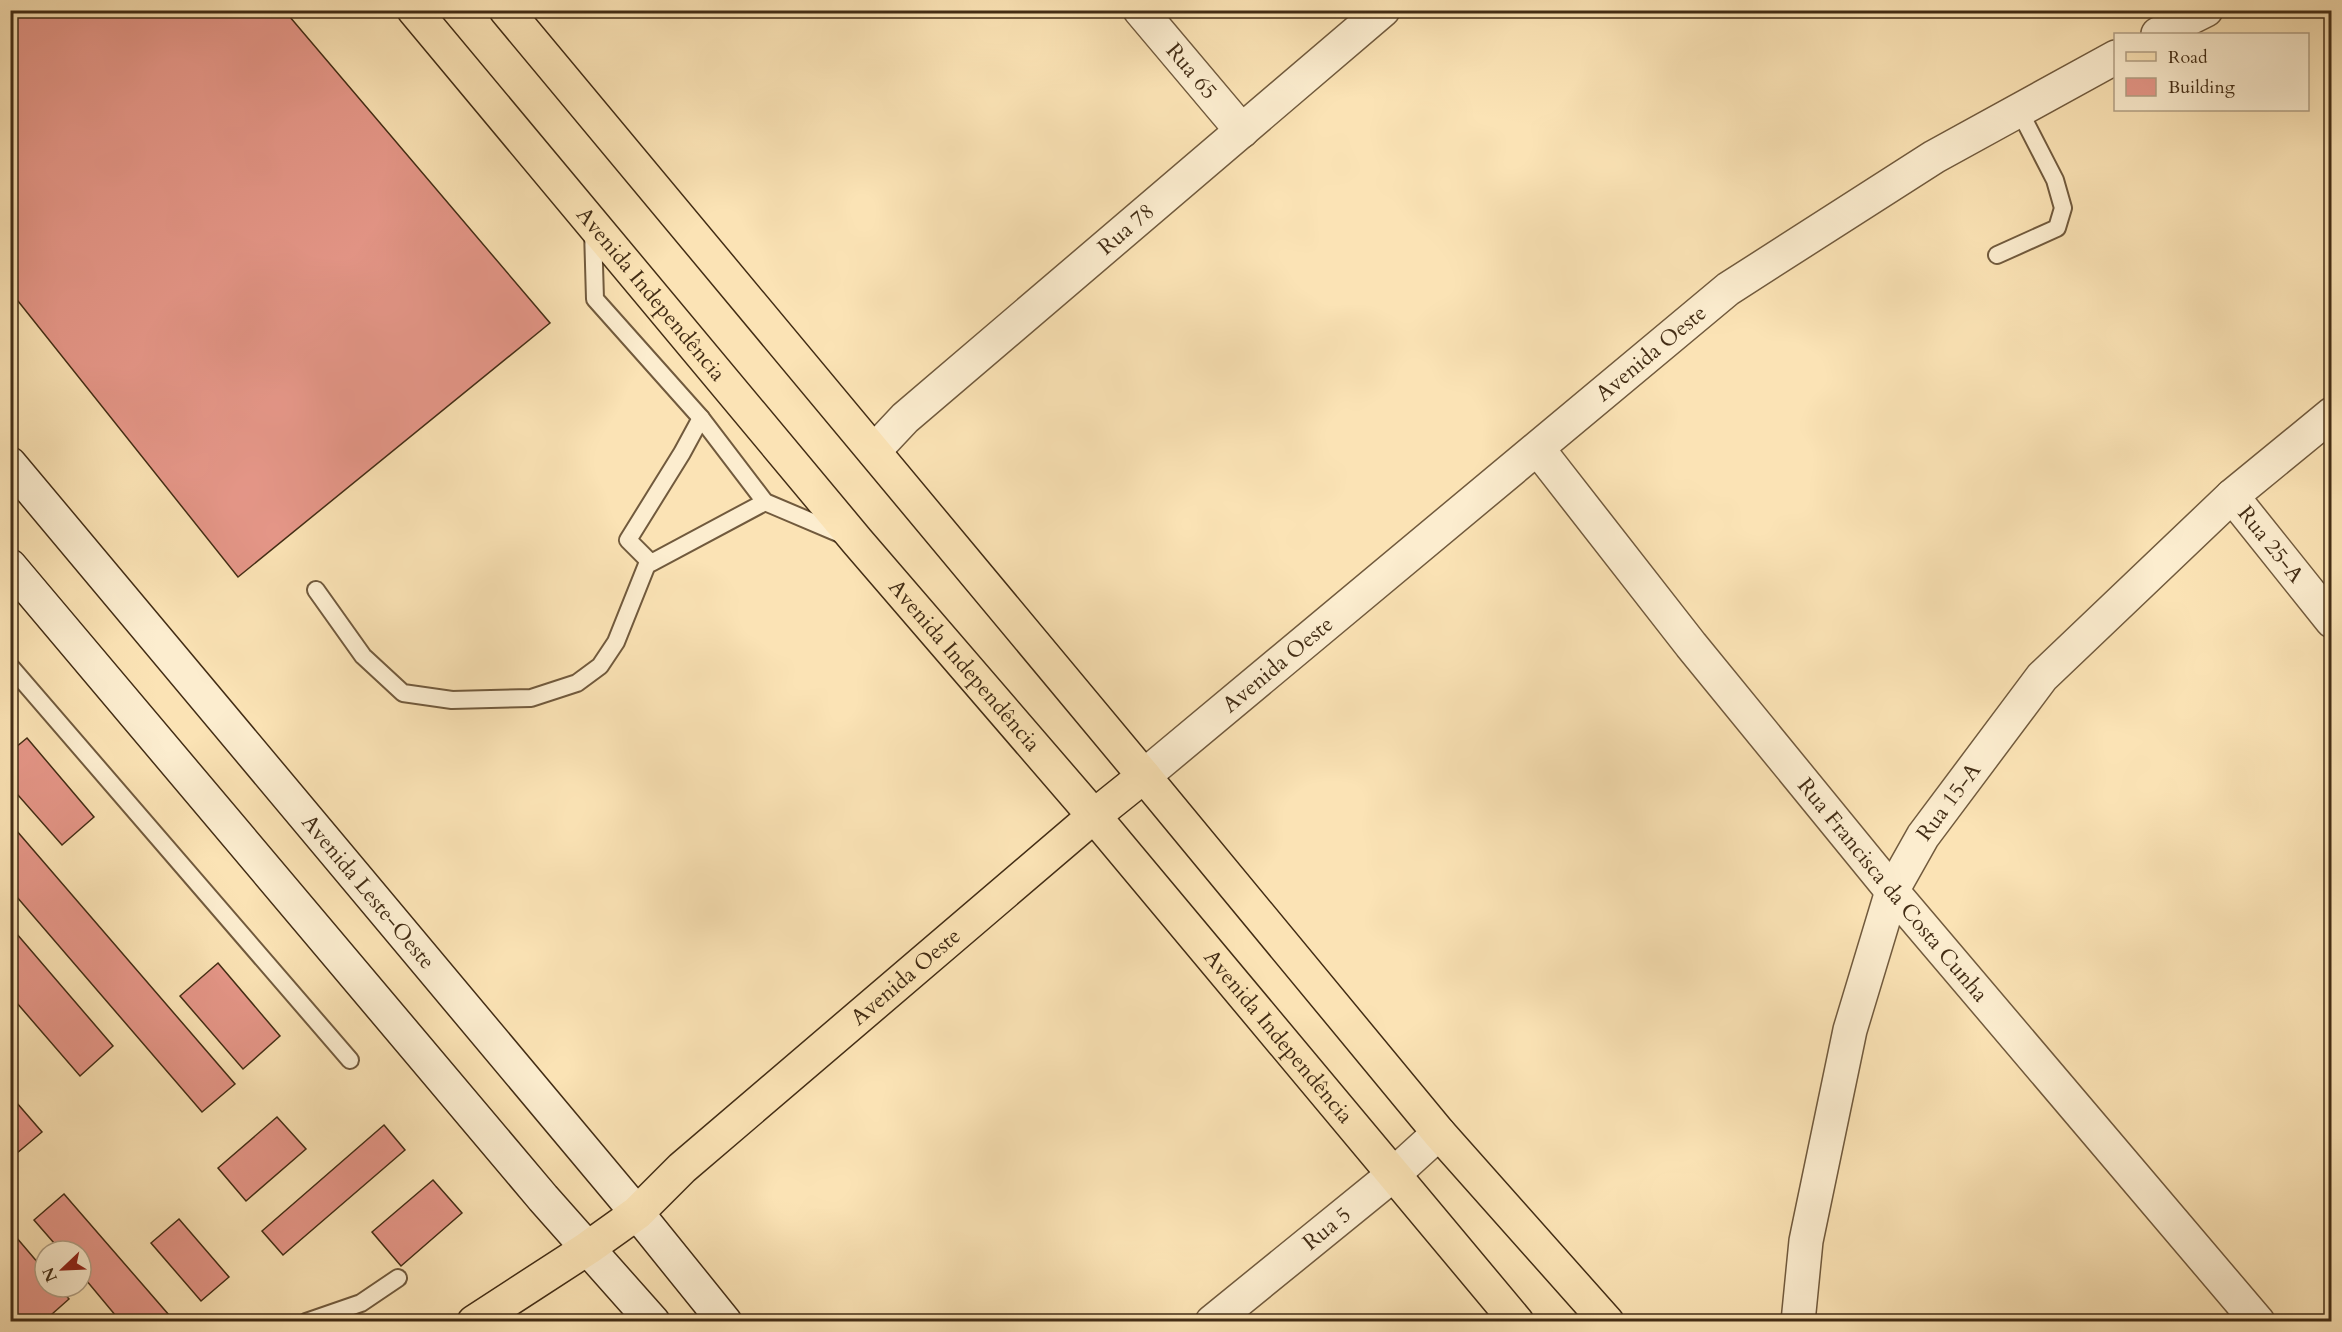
<svg xmlns="http://www.w3.org/2000/svg" width="2342" height="1332" font-family="Cardo,serif">
	<rect width="100%" height="100%" fill="#fbe3b5"/>
	<filter id="stains"><feTurbulence type="fractalNoise" baseFrequency=".00333" numOctaves="4"/><feColorMatrix values="0 0 0 0 .2 0 0 0 0 .09 0 0 0 0 .02 0 0 0 .5 -.17"/></filter>
	<radialGradient id="worn" r=".72"><stop offset=".6" stop-color="#630" stop-opacity="0"/><stop offset="1" stop-color="#630" stop-opacity=".3"/></radialGradient>
	<g fill="#e69789" stroke="#432d15" stroke-width="1.5">
		<path d="M10,10h274l266,313 -312,254 -228,-286z"/>
		<path d="M27,738l67,79 -32,28 -52,-59v-34z"/>
		<path d="M10,823l225,261 -33,28 -192,-223z"/>
		<path d="M10,926l103,120 -33,30 -70,-81z"/>
		<path d="M218,963l62,73 -37,33 -63,-73z"/>
		<path d="M10,1095l32,37 -32,27z"/>
		<path d="M277,1117l29,32 -60,52 -28,-33z"/>
		<path d="M384,1125l21,25 -122,105 -21,-24z"/>
		<path d="M433,1180l29,33 -61,53 -29,-34z"/>
		<path d="M64,1194l105,121 -8,7h-40l-40,-48v-23h-20l-27,-31z"/>
		<path d="M179,1219l50,58 -28,24 -50,-58z"/>
		<path d="M16,1237l29,34v16h14l10,12 -26,23h-22l-11,-13v-68z"/>
	</g>
	<g fill="none" stroke-linecap="round" stroke-linejoin="round">
		<defs>
			<g id="service">
				<path d="M593,230l2,69 106,119 64,84 80,34"/>
				<path d="M1997,255l60,-27 6,-20 -8,-28 -36,-70"/>
				<path d="M701,418l-19,35 -54,87 23,23 114,-61"/>
				<path d="M316,590l47,66 40,37 49,7 79,-2 46,-15 23,-17 16,-24 32,-80"/>
				<path d="M10,666l340,394"/>
				<path d="M306,1322l55,-19 37,-25"/>
			</g>
			<g id="minor">
				<path id="s1" d="M1140,10l102,121"/>
				<path id="s2" d="M1538,449l153,196 201,246 366,431"/>
				<path id="s3" d="M874,451l31,-33 478,-408"/>
				<path id="s4" d="M2232,496l100,125"/>
				<path id="s5" d="M1212,1322l182,-148 45,-41"/>
				<path id="s6" d="M1798,1322l8,-81 44,-211 42,-139 31,-55 119,-159 190,-181 100,-82"/>
			</g>
			<g id="tertiary">
				<path d="M2158,34l48,-24"/>
				<path id="s7" d="M1144,776l584,-487 206,-132 182,-100"/>
			</g>
			<g id="secondary">
				<path id="s8" d="M10,464l627,749 88,109"/>
				<path d="M10,566l533,632 110,124"/>
			</g>
			<g id="primary">
				<path id="s9" d="M414,10l443,531 237,275 423,506"/>
				<path d="M506,10l638,766 295,357 168,189"/>
				<path id="s10" d="M474,1322l114,-74 49,-35 45,-45 412,-352 50,-40"/>
			</g>
		</defs>
		<use href="#service" stroke="#715a3d" stroke-width="20"/>
		<use href="#minor" stroke="#715a3d" stroke-width="36"/>
		<use href="#tertiary" stroke="#715a3d" stroke-width="36"/>
		<use href="#secondary" stroke="#432d15" stroke-width="36"/>
		<use href="#primary" stroke="#432d15" stroke-width="36"/>
		<use href="#service" stroke="#fcedcf" stroke-width="16"/>
		<use href="#minor" stroke="#fcedcf" stroke-width="33"/>
		<use href="#tertiary" stroke="#fcedcf" stroke-width="33"/>
		<use href="#secondary" stroke="#fcedcf" stroke-width="33"/>
		<use href="#primary" stroke="#fbe3b5" stroke-width="33"/>
	</g>
	<g text-anchor="middle" dominant-baseline="central" stroke-width="6" stroke-linejoin="round" paint-order="stroke">
		<g font-size="22" fill="#432d15" stroke="#fcedcf">
			<text stroke="none"><textPath href="#s1" startOffset="80">Rua 65</textPath></text>
			<text stroke="none"><textPath href="#s3" startOffset="336">Rua 78</textPath></text>
			<text stroke="none"><textPath href="#s9" startOffset="370">Avenida Independência</textPath></text>
			<text stroke="none"><textPath href="#s7" startOffset="660">Avenida Oeste</textPath></text>
			<text stroke="none"><textPath href="#s4" startOffset="62">Rua 25-A</textPath></text>
			<text stroke="none"><textPath href="#s7" startOffset="174">Avenida Oeste</textPath></text>
			<text stroke="none"><textPath href="#s9" startOffset="856">Avenida Independência</textPath></text>
			<text stroke="none"><textPath href="#s6" startOffset="548">Rua 15-A</textPath></text>
			<text stroke="none"><textPath href="#s2" startOffset="566">Rua Francisca da Costa Cunha</textPath></text>
			<text stroke="none"><textPath href="#s8" startOffset="558">Avenida Leste-Oeste</textPath></text>
			<text stroke="none"><textPath href="#s10" startOffset="554">Avenida Oeste</textPath></text>
			<text stroke="none"><textPath href="#s9" startOffset="1342">Avenida Independência</textPath></text>
			<text stroke="none"><textPath href="#s5" startOffset="148">Rua 5</textPath></text>
		</g>
	</g>
	<rect width="2342" height="1332" fill="none" stroke="#fbe3b5" stroke-width="36"/>
	<rect x="12" y="12" width="2318" height="1308" fill="none" stroke="#432d15" stroke-width="3"/>
	<rect x="18" y="18" width="2306" height="1296" fill="none" stroke="#432d15" stroke-width="1.5"/>
	<rect x="2114" y="33" width="195" height="78" fill="#fcedcf" stroke="#b2a085" stroke-width="1.5"/>
	<rect x="2126" y="52" width="30" height="9" fill="#fbe3b5" stroke="#b2a085" stroke-width="1.5"/>
	<text x="2168" y="63" font-size="18" fill="#432d15">Road</text>
	<rect x="2126" y="78" width="30" height="18" fill="#e69789" stroke="#b2a085" stroke-width="1.5"/>
	<text x="2168" y="93" font-size="18" fill="#432d15">Building</text>
	<g transform="translate(63 1269) rotate(247)"><circle r="28" fill="#fcedcf" stroke="#b2a085" stroke-width="1.5"/>
	<path d="M0-4.5L10 22L0 15L-10 22Z" fill="#8f2418"/>
	<text y="-9" font-size="16" font-weight="bold" text-anchor="middle" fill="#432d15">N</text>
	</g>
	<rect width="100%" height="100%" filter="url(#stains)"/>
	<rect width="100%" height="100%" fill="url(#worn)"/>
</svg>
